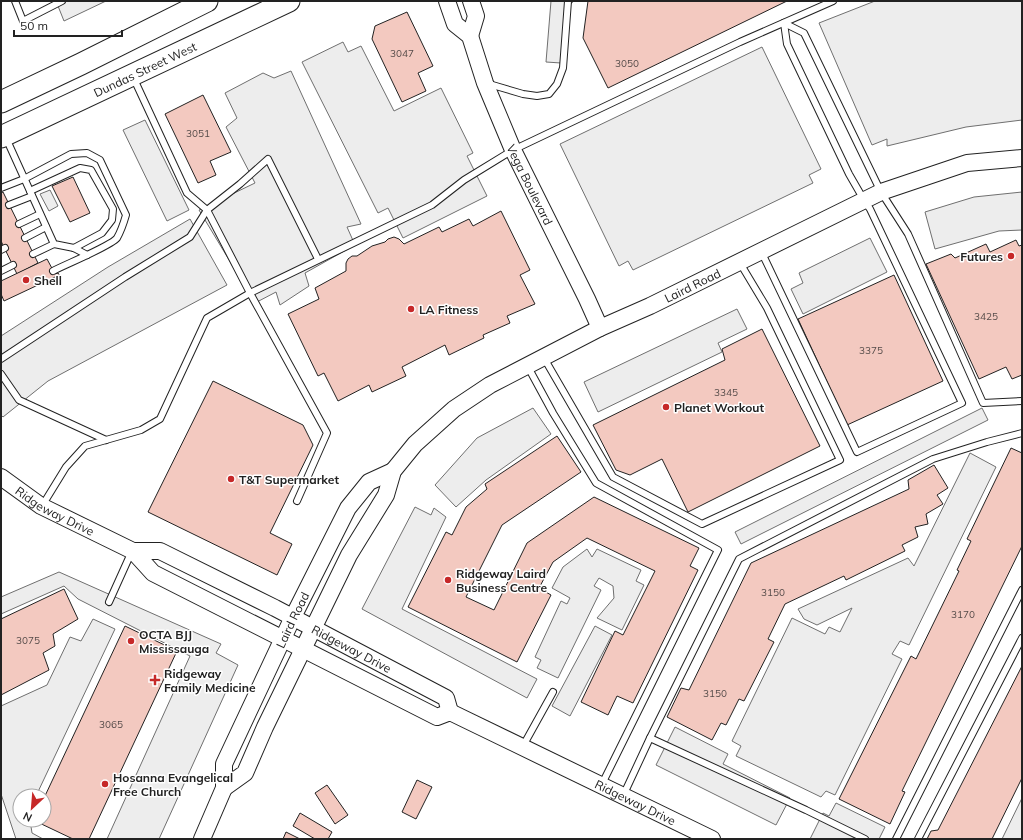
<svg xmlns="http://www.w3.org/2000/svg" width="1023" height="840" font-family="Mulish,sans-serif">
	<rect width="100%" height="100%" fill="#fff"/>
	<g fill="#ededed" stroke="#6f6f6f">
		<path d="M56,1h50l-42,20z"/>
		<path d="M551,1h23l-8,7 -5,55 -15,-1z"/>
		<path d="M875,1h147v119l-56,7 -79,19v-7l-15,6 -53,-122z"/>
		<path d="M343,42l5,10 13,-6 33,65 47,-23 32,65 -6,3 20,40 -84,42 -15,-30 -10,5 -76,-151z"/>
		<path d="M762,47l59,122 -12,6 4,8 -180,87 -5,-9 -9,5 -59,-122z"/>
		<path d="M291,71l70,153 -14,3 8,18 -50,28 4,13 -29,19 -4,-13 -21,11 -56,-93 56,-27 -29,-56 11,-9 -12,-25 38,-20 11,5z"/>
		<path d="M145,120l44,90 -22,11 -44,-91z"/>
		<path d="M50,190l8,16 -9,5 -9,-17z"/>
		<path d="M1022,192v38l-23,1 -64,18 -10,-37 49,-15z"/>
		<path d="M190,219l37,66 -179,96 -45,36 -2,-2v-79l107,-69z"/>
		<path d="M870,238l17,34 -84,42 -12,-25 12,-6 -4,-10z"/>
		<path d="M737,309l10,20 -29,14 4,9 -124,60 -14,-30z"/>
		<path d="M533,408l18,26 -65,46 -30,27 -21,-22 42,-47z"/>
		<path d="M982,408l6,12 -247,124 -6,-12z"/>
		<path d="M970,453l26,14 -87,178 -9,-4 -8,13 10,5 -67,136 -9,-4 -5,6 -85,-41 5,-10 -9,-5 60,-123 33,16 4,-7 11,5 12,-24 -35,17 -13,-6 -6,-10 110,-51 6,8z"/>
		<path d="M415,507l16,8 3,-7 12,9 -44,92 135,70 -10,19 -165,-89z"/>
		<path d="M587,549l5,8 5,-8 44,21 -5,11 8,4 -22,45 -25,-12 17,-20 -1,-12 -14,-8 -5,8 7,4 -43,88 -21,-10 4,-8 -6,-3 26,-56 6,3 3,-6 -18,-10 11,-21z"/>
		<path d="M59,572l162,72 -5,9 22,12 -79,174h-52l83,-183 -112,-57 -14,-13 -63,28v-17z"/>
		<path d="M93,619l22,10 -79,167h-16v24h10l2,13 11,6h-27l-15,-45v-88l46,-21 23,-48 11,4z"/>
		<path d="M595,626l17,9 -42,81 -18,-10z"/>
		<path d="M675,727l53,27 -5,10 67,34 -14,27 -120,-60z"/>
		<path d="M1022,798v41h-20z"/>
		<path d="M836,803l49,24 -6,12h-69l13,-26 6,3z"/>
	</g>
	<g fill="#f3c9c0" stroke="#222">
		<path d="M588,1h199l-179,87 -25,-50z"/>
		<path d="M407,12l26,54 -15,7 8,18 -24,11 -30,-63 3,-13z"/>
		<path d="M203,95l28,57 -21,9 6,14 -18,8 -33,-69z"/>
		<path d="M73,177l17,36 -20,9 -18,-36z"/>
		<path d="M3,192l35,71 -21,11 -16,-33v-48z"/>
		<path d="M501,211l29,59 -10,5 15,29 -28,12 3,7 -27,12 1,3 -35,17 -4,-10 -43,22 4,9 -34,16 -3,-7 -31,16 -14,-28 -6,3 -30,-62 31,-15 -4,-11 31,-17v-8l2,-4 4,-3h5l15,-10 13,-4 3,-3 6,-2 5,2 5,5 35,-17 3,5 27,-13 4,7z"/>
		<path d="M1016,240l3,6 3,-1v130l-10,4 -6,-12 -27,12 -53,-115 25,-10 4,4 31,-14 4,8z"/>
		<path d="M47,259l8,15 3,-1 2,3 -4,3 -1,-2 -51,24 -3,-7v-13z"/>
		<path d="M894,275l49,106 -96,44 -49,-106z"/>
		<path d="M762,329l58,117 -132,66 -26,-53 -32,16 -14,-5 -23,-45 132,-65 -3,-11z"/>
		<path d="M213,381l90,44 10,20 -43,88 22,11 -15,31 -129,-63z"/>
		<path d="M557,436l24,36 -79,53 -36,72 28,13 33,-67 67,-46 105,51 -9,18 8,4 -65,133 -16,-7 -9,19 -27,-13 34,-71 8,4 32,-64 -68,-33 -34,24 -14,26 12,7 -34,67 -109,-55 38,-75 6,3 14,-28 21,-18 -2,-5z"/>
		<path d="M1011,448l11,5v93l-120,245 3,1 -15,32 -51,-25 72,-143 5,3 43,-88 -2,-1 14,-29 -4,-2z"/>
		<path d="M934,465l14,23 -11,7 6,9 -17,10 2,10 -13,3 3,10 -16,8 3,6 -59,29 -2,-4 -59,28 -17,35 6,3 -30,59 -5,-2 -13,26 -5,-2 -9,17 -45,-23 14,-29 8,2 62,-127 158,-74 -1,-9z"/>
		<path d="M64,589l14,30 -25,15 2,12 -12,7 6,17 -48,25v-76z"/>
		<path d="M125,626l52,25 -88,188h-16l-40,-19h11v-22z"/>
		<path d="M1022,666v112l-30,61h-65l4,-8 7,-1z"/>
		<path d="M417,780l15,7 -16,32 -14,-7z"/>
		<path d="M327,785l21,30 -13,9 -20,-31z"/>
		<path d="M300,813l32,19 -4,7h-13l-22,-13z"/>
		<path d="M286,832l14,7h-17z"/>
	</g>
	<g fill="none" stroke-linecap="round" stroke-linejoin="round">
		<defs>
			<g id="service">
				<path d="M15,1l8,20 39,-20"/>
				<path d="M784,23l20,10 77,159 27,42 75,169 39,-2"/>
				<path d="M134,79l53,114 20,17 43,83 77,140 -30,68"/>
				<path d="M489,84l34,10 14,2 12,-2 8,-10 6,-16 5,-67"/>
				<path d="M6,138l48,106 20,4 13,7"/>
				<path d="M1,188l23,-9 47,-25 16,-1 13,7 26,55c-2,7 -5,16 -9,23 -6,8 -53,27 -64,33"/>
				<path d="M30,191l50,-23 11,2 22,39 -1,11 -10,13 -28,15"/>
				<path d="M9,205l23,-9"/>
				<path d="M19,224l21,-10"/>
				<path d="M25,238l21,-11"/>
				<path d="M1,250l4,-2"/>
				<path d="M761,251l96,201 105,-49 -92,-194 -6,-9 -15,-26 -62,-130 -3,-21"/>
				<path d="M33,254l21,-10"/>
				<path d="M1,271l12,-6"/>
				<path d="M544,358l69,119 89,47 138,-64 -73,-152 -27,-45"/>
				<path d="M1,359l124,-82 65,-40 17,-27 33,-26 28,-25 50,100"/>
				<path d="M528,367l25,46 43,70 122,67 -116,234"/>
				<path d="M1,374l18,26 87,40"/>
				<path d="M42,506l24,-39 19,-21 56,-16 19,-11 47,-101 43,-25 182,-88 32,-25 49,-30 227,-108 93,-41"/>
				<path d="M109,602l23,-51"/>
				<path d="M650,738l89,-179 194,-100 54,-17 35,-9"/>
				<path d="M523,746l30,-54"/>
				<path d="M623,796l27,-58 156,72 59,29"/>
				<path d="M896,839l126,-249"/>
				<path d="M918,839l104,-201"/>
			</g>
			<g id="tertiary">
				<path id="s1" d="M447,1l8,23 15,12 15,47 28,67 74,149 13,29"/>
				<path d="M470,36l6,-20 -5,-15"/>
				<path id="s2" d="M1,477l40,29 92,45 20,22 284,144 13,-5 262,127"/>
				<path id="s3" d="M133,551h27l115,57 171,90 4,14"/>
				<path id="s4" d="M224,788l21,-15 20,-46 84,-172 37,-60 7,-24 22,-27 39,-35 36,-24 110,-57 50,-22 231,-114 86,-29 55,-5"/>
				<path id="s5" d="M202,839l22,-51v-24l69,-147 55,-109 21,-26 24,-11"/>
			</g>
			<g id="primary">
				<path d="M1,102l80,-38 126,-63"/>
				<path id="s6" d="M1,137l288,-136"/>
			</g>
		</defs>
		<use href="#service" stroke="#222" stroke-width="8"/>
		<use href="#tertiary" stroke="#222" stroke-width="18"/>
		<use href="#primary" stroke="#222" stroke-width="23"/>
		<use href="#service" stroke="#fff" stroke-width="6"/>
		<use href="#tertiary" stroke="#fff" stroke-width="16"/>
		<use href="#primary" stroke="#fff" stroke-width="21"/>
	</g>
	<g fill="#c62828" stroke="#fff" stroke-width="1.5">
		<circle cx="1011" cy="256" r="4"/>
		<circle cx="26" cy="280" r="4"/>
		<circle cx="411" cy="309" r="4"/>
		<circle cx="666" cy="407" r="4"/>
		<circle cx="231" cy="479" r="4"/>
		<circle cx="448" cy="580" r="4"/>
		<circle cx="131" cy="641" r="4"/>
		<path d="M153 674h4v4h4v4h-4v4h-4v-4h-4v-4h4z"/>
		<circle cx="105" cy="784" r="4"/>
	</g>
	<g text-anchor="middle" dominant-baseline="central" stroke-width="3" stroke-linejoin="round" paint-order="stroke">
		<g font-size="10" fill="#564c4a">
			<text x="402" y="53">3047</text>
			<text x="627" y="63">3050</text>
			<text x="198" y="133">3051</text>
			<text x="986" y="316">3425</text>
			<text x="871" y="350">3375</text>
			<text x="726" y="392">3345</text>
			<text x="773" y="592">3150</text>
			<text x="963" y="614">3170</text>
			<text x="28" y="640">3075</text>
			<text x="715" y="693">3150</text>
			<text x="111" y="724">3065</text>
		</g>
		<g font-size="12" fill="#222" stroke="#fff">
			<text stroke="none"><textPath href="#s6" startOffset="159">Dundas Street West</textPath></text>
			<text stroke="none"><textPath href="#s1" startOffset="204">Vega Boulevard</textPath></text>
			<text stroke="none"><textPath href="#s4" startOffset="719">Laird Road</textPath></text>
			<text stroke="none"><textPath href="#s2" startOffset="64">Ridgeway Drive</textPath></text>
			<text stroke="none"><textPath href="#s5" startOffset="239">Laird Road</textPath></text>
			<text stroke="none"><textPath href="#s3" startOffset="242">Ridgeway Drive</textPath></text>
			<text stroke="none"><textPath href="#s2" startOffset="720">Ridgeway Drive</textPath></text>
		</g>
		<g font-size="12" font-weight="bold" fill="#222" stroke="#fff" text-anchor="start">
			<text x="1003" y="256" text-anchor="end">Futures</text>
			<text x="34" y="280">Shell</text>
			<text x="419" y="309">LA Fitness</text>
			<text x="674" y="407">Planet Workout</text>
			<text x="239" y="479">T&amp;T Supermarket</text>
			<text x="456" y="573">Ridgeway Laird<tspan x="456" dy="14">Business Centre</tspan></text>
			<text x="139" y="634">OCTA BJJ<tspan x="139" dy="14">Mississauga</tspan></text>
			<text x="164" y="673">Ridgeway<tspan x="164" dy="14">Family Medicine</tspan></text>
			<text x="113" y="777">Hosanna Evangelical<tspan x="113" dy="14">Free Church</tspan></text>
		</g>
	</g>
	<rect width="1023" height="840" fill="none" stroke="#222222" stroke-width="4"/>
	<g transform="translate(32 808) rotate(206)"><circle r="19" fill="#ffffff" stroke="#a7a7a7"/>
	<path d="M0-3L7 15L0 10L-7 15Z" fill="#c62828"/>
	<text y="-6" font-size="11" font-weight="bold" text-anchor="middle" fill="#222222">N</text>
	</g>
	<path d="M14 30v6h108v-6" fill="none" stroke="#222222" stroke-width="2"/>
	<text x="20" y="30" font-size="12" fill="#222222" stroke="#ffffff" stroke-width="3" paint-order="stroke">50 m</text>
</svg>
